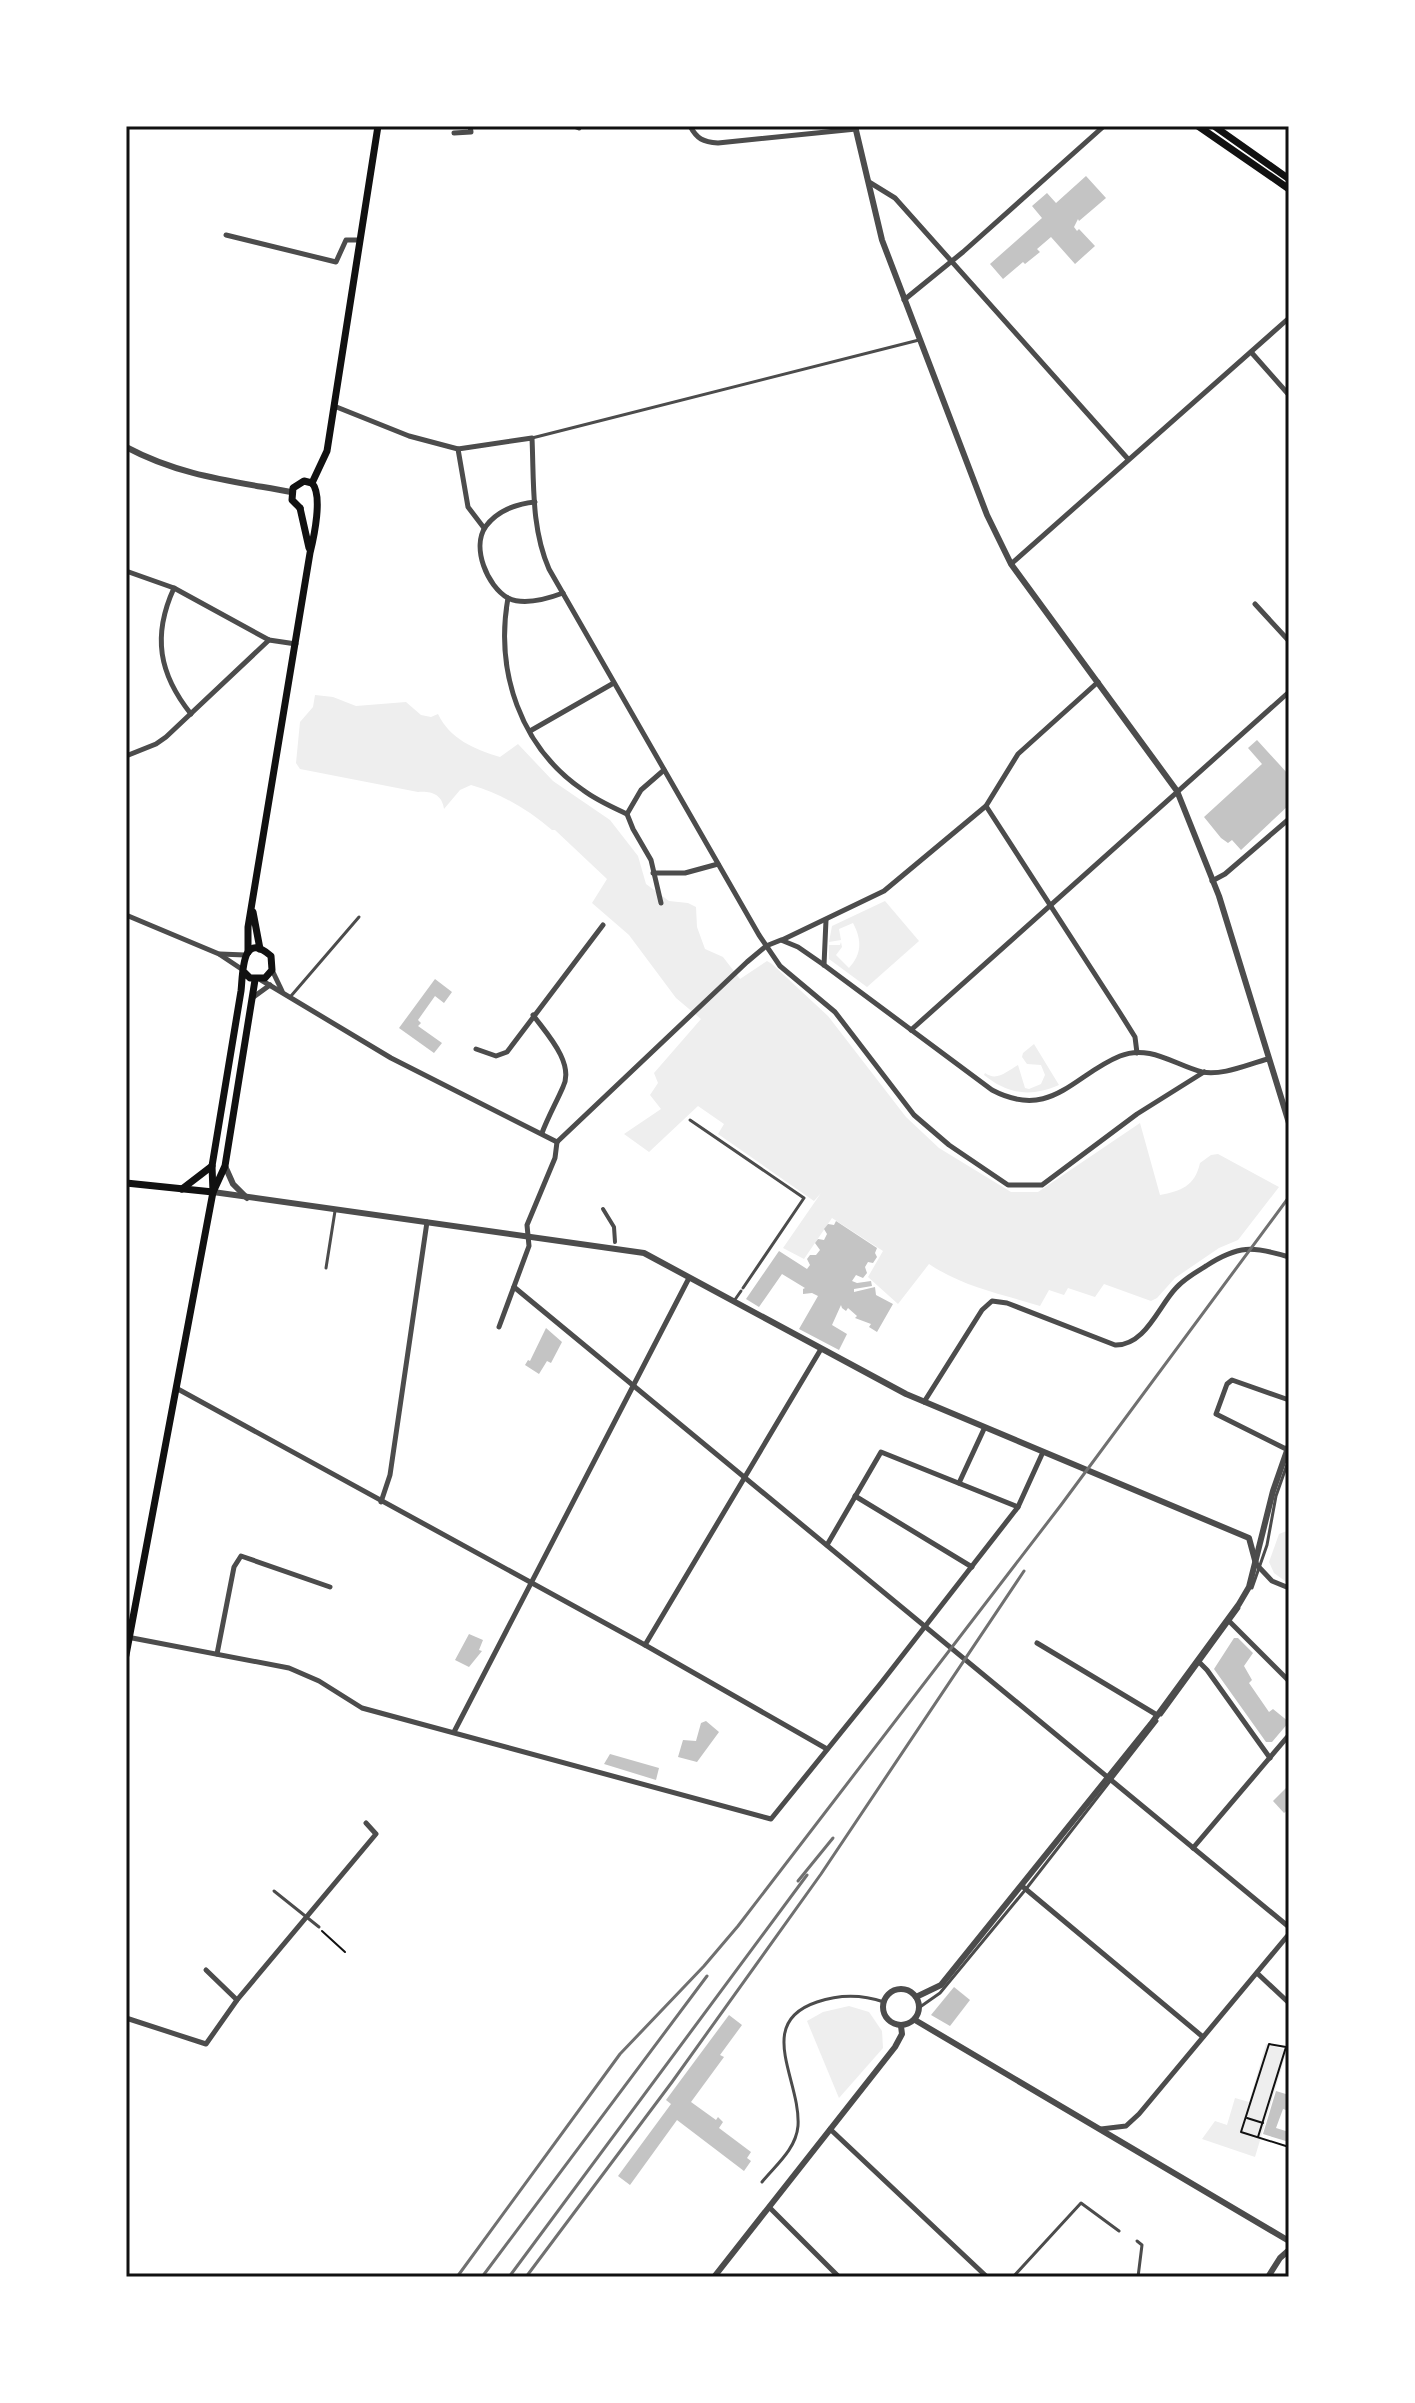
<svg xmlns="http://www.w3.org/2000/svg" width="1415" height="2403" font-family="'Source Sans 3',sans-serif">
	<rect width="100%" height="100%" fill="#fff"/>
	<g fill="#eee">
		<path d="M315,695l18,2 23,9 50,-4 15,13 10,2 7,-3c12,25 36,35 62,43l18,-13 35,37 57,39 28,36 8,28 23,17 19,2 8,4 1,20 8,22 18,8 17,22 27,-18 5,3 56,52 78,101 33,31 72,44h27l102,-69 20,72c21,-4 35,-9 40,-32l11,-8 7,-1 61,33 -41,53 -19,8 -44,30 -18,20 -6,3 -47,-17 -9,13 -27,-9 -4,7 -15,-5 -9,16c-38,-12 -77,-19 -111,-42l-31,40 -30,-27 15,-26 -51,-33 -28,41 -21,-11 38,-55 -7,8 -96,-67 6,-10 -26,-18 -49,46 -25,-18 37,-25 -11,-14 8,-12 -4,-10 47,-54 -25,-21 -47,-63 -37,-32 15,-24 -52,-49h-3c-25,-21 -50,-36 -81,-45l-11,5 -16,19c-2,-15 -13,-18 -26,-17l-118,-23 -4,-6 4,-41 13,-15z"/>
		<path d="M885,901l34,40 -52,46 -38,-28v-14h11l1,-3 1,5 -6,8 13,13c13,-14 13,-28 4,-45l-14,6 2,11 -12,2 3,-16z"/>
		<path d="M1034,1044l25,41c-28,12 -50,10 -75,-10l1,-2c12,9 22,-2 33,-8l7,23 4,1 12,-5 4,-9 -4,-10 -14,-1 -5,-7 1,-4z"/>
		<path d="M1289,1530v54l-15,-11 -5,-11 10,-28z"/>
		<path d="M849,2006l20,6 13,19 1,17 -44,50 -32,-77 16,-9z"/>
		<path d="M1266,2044l21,6 -32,107 -53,-18 13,-18 12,4 8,-27 14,4z"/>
	</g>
	<g fill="#c4c4c4">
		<path d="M1086,176l20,22 -27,23 -1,-2 -4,8 3,4 2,-2 16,17 -20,18 -24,-27 -14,12 3,3 -15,12 -2,-2 -20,17 -13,-15 52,-46 -10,-12 15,-13 9,10z"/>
		<path d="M1257,740l32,35v30l-48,45 -9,-10 -4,3 -7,-5 -17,-21 58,-53 -14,-16z"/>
		<path d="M435,979l17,13 -8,11 -9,-7 -17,24 3,3 -3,3 24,17 -8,10 -35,-25z"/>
		<path d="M836,1221l41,27 -2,5 2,4 -4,6 -5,-1 -3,5 2,6 -4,5 -7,-3 -4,6 5,2 14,-2 1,5 -18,3v3l21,-5 1,8 17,9 -16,28 -8,-5 2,-3 -16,-6 2,-2 -9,-8 -2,3 -4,-3 -1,-3 -9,20 15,9 -8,16 -40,-21 19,-33 -6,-3 -9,1v-5l2,-1 -23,-14 -23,33 -13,-8 33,-48 28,18 3,-4 -3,-6 3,-4h6l4,-5 -5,-7 3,-4 6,1 3,-6 -3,-5 4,-5 6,1z"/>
		<path d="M546,1328l16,14 -11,21 -4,-2 -8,13 -14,-9 3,-5 2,1z"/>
		<path d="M469,1634l14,6 -4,10 3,1 -13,16 -14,-7z"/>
		<path d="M1234,1638h4l15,15 -9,13 8,14 -3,3 20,29 4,-3 16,13 -17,20h-6l-52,-73z"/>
		<path d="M706,1721l13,11 -22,30 -19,-5 5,-17 13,1 5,-18z"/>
		<path d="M610,1754l49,14 -3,12 -52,-16z"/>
		<path d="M1289,1785v24l-5,4 -11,-12z"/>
		<path d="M954,1987l16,13 -20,26 -19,-11z"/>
		<path d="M729,2015l13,10 -22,30 4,2 -33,45 25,18 2,-3 5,5 -4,6 32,24 -4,6 4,3 -7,10 -67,-51 -47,65 -12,-9 53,-72 -5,-4z"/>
		<path d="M1276,2091l13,4 -2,10 2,6 -6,-2 -7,19 13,4v10l-26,-8z"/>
	</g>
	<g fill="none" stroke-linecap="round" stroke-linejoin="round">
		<g stroke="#111" stroke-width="2">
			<path d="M322,1931l23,21"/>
			<path d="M1247,2118l16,5"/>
			<path d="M1258,2137l28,-90 -17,-3 -28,88 48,15"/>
		</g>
		<g stroke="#4c4c4c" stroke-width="3">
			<path d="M532,438l387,-98"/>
			<path d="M291,996l68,-79"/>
			<path d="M690,1120l114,78 -61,90"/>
			<path d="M326,1268l9,-57"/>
			<path d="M734,1301l7,-10"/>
			<path d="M1252,1588l15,-43 9,-49 13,-37"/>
			<path d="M1161,1715l78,-107"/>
			<path d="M274,1891l45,36"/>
			<path d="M920,2007l20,-14 86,-104 131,-168"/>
			<path d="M762,2182c14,-17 34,-33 36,-56 3,-46 -44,-103 19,-124 23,-8 44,-8 67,0"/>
			<path d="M1137,2241l5,4 -4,32"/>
			<path d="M1013,2277l68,-74 38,28"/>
		</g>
		<path stroke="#4c4c4c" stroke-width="4" d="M603,1209l11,18 1,15"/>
		<g stroke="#4c4c4c" stroke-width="5">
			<path d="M574,126l5,2"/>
			<path d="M659,126h21"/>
			<path d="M690,126c7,13 13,16 28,17l138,-14"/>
			<path d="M454,133l17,-1 -1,-6"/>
			<path d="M869,182l26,16 233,261"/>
			<path d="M226,235l110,27 10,-22h14"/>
			<path d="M904,300l59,-48 141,-126"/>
			<path d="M1251,352l38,43"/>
			<path d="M334,406l75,30 49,13 10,58 16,21"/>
			<path d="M458,449l74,-11c2,44 -1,90 17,131l210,366 21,31 55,46 79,103 35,30 59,40h34l95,-71 67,-42"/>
			<path d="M535,502c-19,2 -37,8 -49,24 -15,21 1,60 22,72 16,8 39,1 55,-5"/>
			<path d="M1011,564l278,-246"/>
			<path d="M126,571l48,17 95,52 27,4"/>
			<path d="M174,588c-22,48 -15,86 17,126"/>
			<path d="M508,598c-13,73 12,149 75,192 13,10 29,17 44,24l6,15 18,31 10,43"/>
			<path d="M1255,604l34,37"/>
			<path d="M530,731l82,-47"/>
			<path d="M126,756l30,-12 10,-7 103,-97"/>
			<path d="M986,806l134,207 15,24 2,16"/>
			<path d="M627,814l14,-24 23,-20"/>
			<path d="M653,873h32l33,-9"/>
			<path d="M1212,881l13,-7 64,-55"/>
			<path d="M126,915l93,39 24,16"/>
			<path d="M782,940l102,-49 102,-85 32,-52 80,-72"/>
			<path d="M220,954l25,1"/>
			<path d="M824,965l2,-45"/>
			<path d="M272,970l10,21"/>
			<path d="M261,980l130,78 166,84"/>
			<path d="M252,998l18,-13"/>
			<path d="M533,1015c13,18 42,48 30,72 -7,16 -15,30 -21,46"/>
			<path d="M911,1030l378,-338"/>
			<path d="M476,1049l20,7 11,-4 96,-127"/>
			<path d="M557,1142l190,-180 19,-16 15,-6 17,7 26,18 168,125c59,31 81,-15 128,-34 29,-12 55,9 82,16 21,4 46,-8 66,-13"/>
			<path d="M514,1287l775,640"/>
			<path d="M499,1327l30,-81 -2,-21 28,-67 2,-16"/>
			<path d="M176,1388l469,257 182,104"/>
			<path d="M924,1402l58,-92 10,-9 15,2 108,42c30,1 43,-38 61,-57 8,-9 20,-16 30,-22 32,-21 47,-20 83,-9"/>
			<path d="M1288,1450l-72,-36 11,-30 5,-4 57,20"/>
			<path d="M959,1483l25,-54"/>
			<path d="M855,1496l117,71"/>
			<path d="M381,1502l9,-27 37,-253"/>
			<path d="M827,1545l54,-93 137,55"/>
			<path d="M1256,1564l16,17 17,7"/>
			<path d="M1228,1620l61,61"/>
			<path d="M127,1637l162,31 30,13 43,27 409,111 110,-136 137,-176 25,-55"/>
			<path d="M1037,1643l120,72"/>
			<path d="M645,1645l176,-296"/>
			<path d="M217,1654l17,-87 7,-11 89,31"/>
			<path d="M1198,1661l9,9 63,88"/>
			<path d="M454,1732l235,-454"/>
			<path d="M1193,1848l96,-113"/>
			<path d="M1022,1886l181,151"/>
			<path d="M206,1970l31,30"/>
			<path d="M1257,1973l32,30"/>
			<path d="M126,2018l80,26 31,-44 139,-166 -10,-11"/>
			<path d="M830,2129l157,148"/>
			<path d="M1101,2129l25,-3 13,-12 150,-180"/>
			<path d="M769,2207l70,70"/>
		</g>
		<g stroke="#4c4c4c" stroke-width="6">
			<path d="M855,126l27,114 105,275 24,49 166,227 42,105 70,227"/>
			<path d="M126,447c54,29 106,34 165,45"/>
			<path d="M225,1166l8,18 14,14"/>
			<path d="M213,1192l431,61 262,141 343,144 7,26"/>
			<circle cx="901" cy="2007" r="18"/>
			<path d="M916,1997l25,-12 210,-261 88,-120 10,-17 24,-96 16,-46"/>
			<path d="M915,2020l374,221"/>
			<path d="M714,2277l181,-230 7,-13 -1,-8"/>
			<path d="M1268,2277l12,-19 9,-8"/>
		</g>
		<g stroke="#111" stroke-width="7">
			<path d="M1198,126l91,63"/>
			<path d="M1214,126l75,53"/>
			<path d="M312,483l15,-32 51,-325"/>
			<path d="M300,508l9,40"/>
			<path d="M300,508l-8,-8 1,-12 11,-7 8,2"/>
			<path d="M253,912l7,37"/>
			<path d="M248,952v-25l62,-374c4,-16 13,-58 2,-70"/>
			<path d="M126,1183l87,9"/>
			<path d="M182,1189l30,-23"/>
			<path d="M214,1190l11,-24 30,-186"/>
			<path d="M126,1655l87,-463 -1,-26 29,-175c2,-16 0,-62 30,-35l1,14 -7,8h-15l-6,-6"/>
		</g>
		<g stroke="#707070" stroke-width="3">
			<path d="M798,1881l35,-43"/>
			<path d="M457,2277l163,-223 84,-88 34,-40 323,-421 228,-308"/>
			<path d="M482,2277l225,-301"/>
			<path d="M509,2277l298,-402"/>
			<path d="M526,2277l146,-195 149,-208 203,-303"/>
		</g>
	</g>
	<rect width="1415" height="2403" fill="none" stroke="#ffffff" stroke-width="256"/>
	<rect x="128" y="128" width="1159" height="2147" fill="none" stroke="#111" stroke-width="3"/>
</svg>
